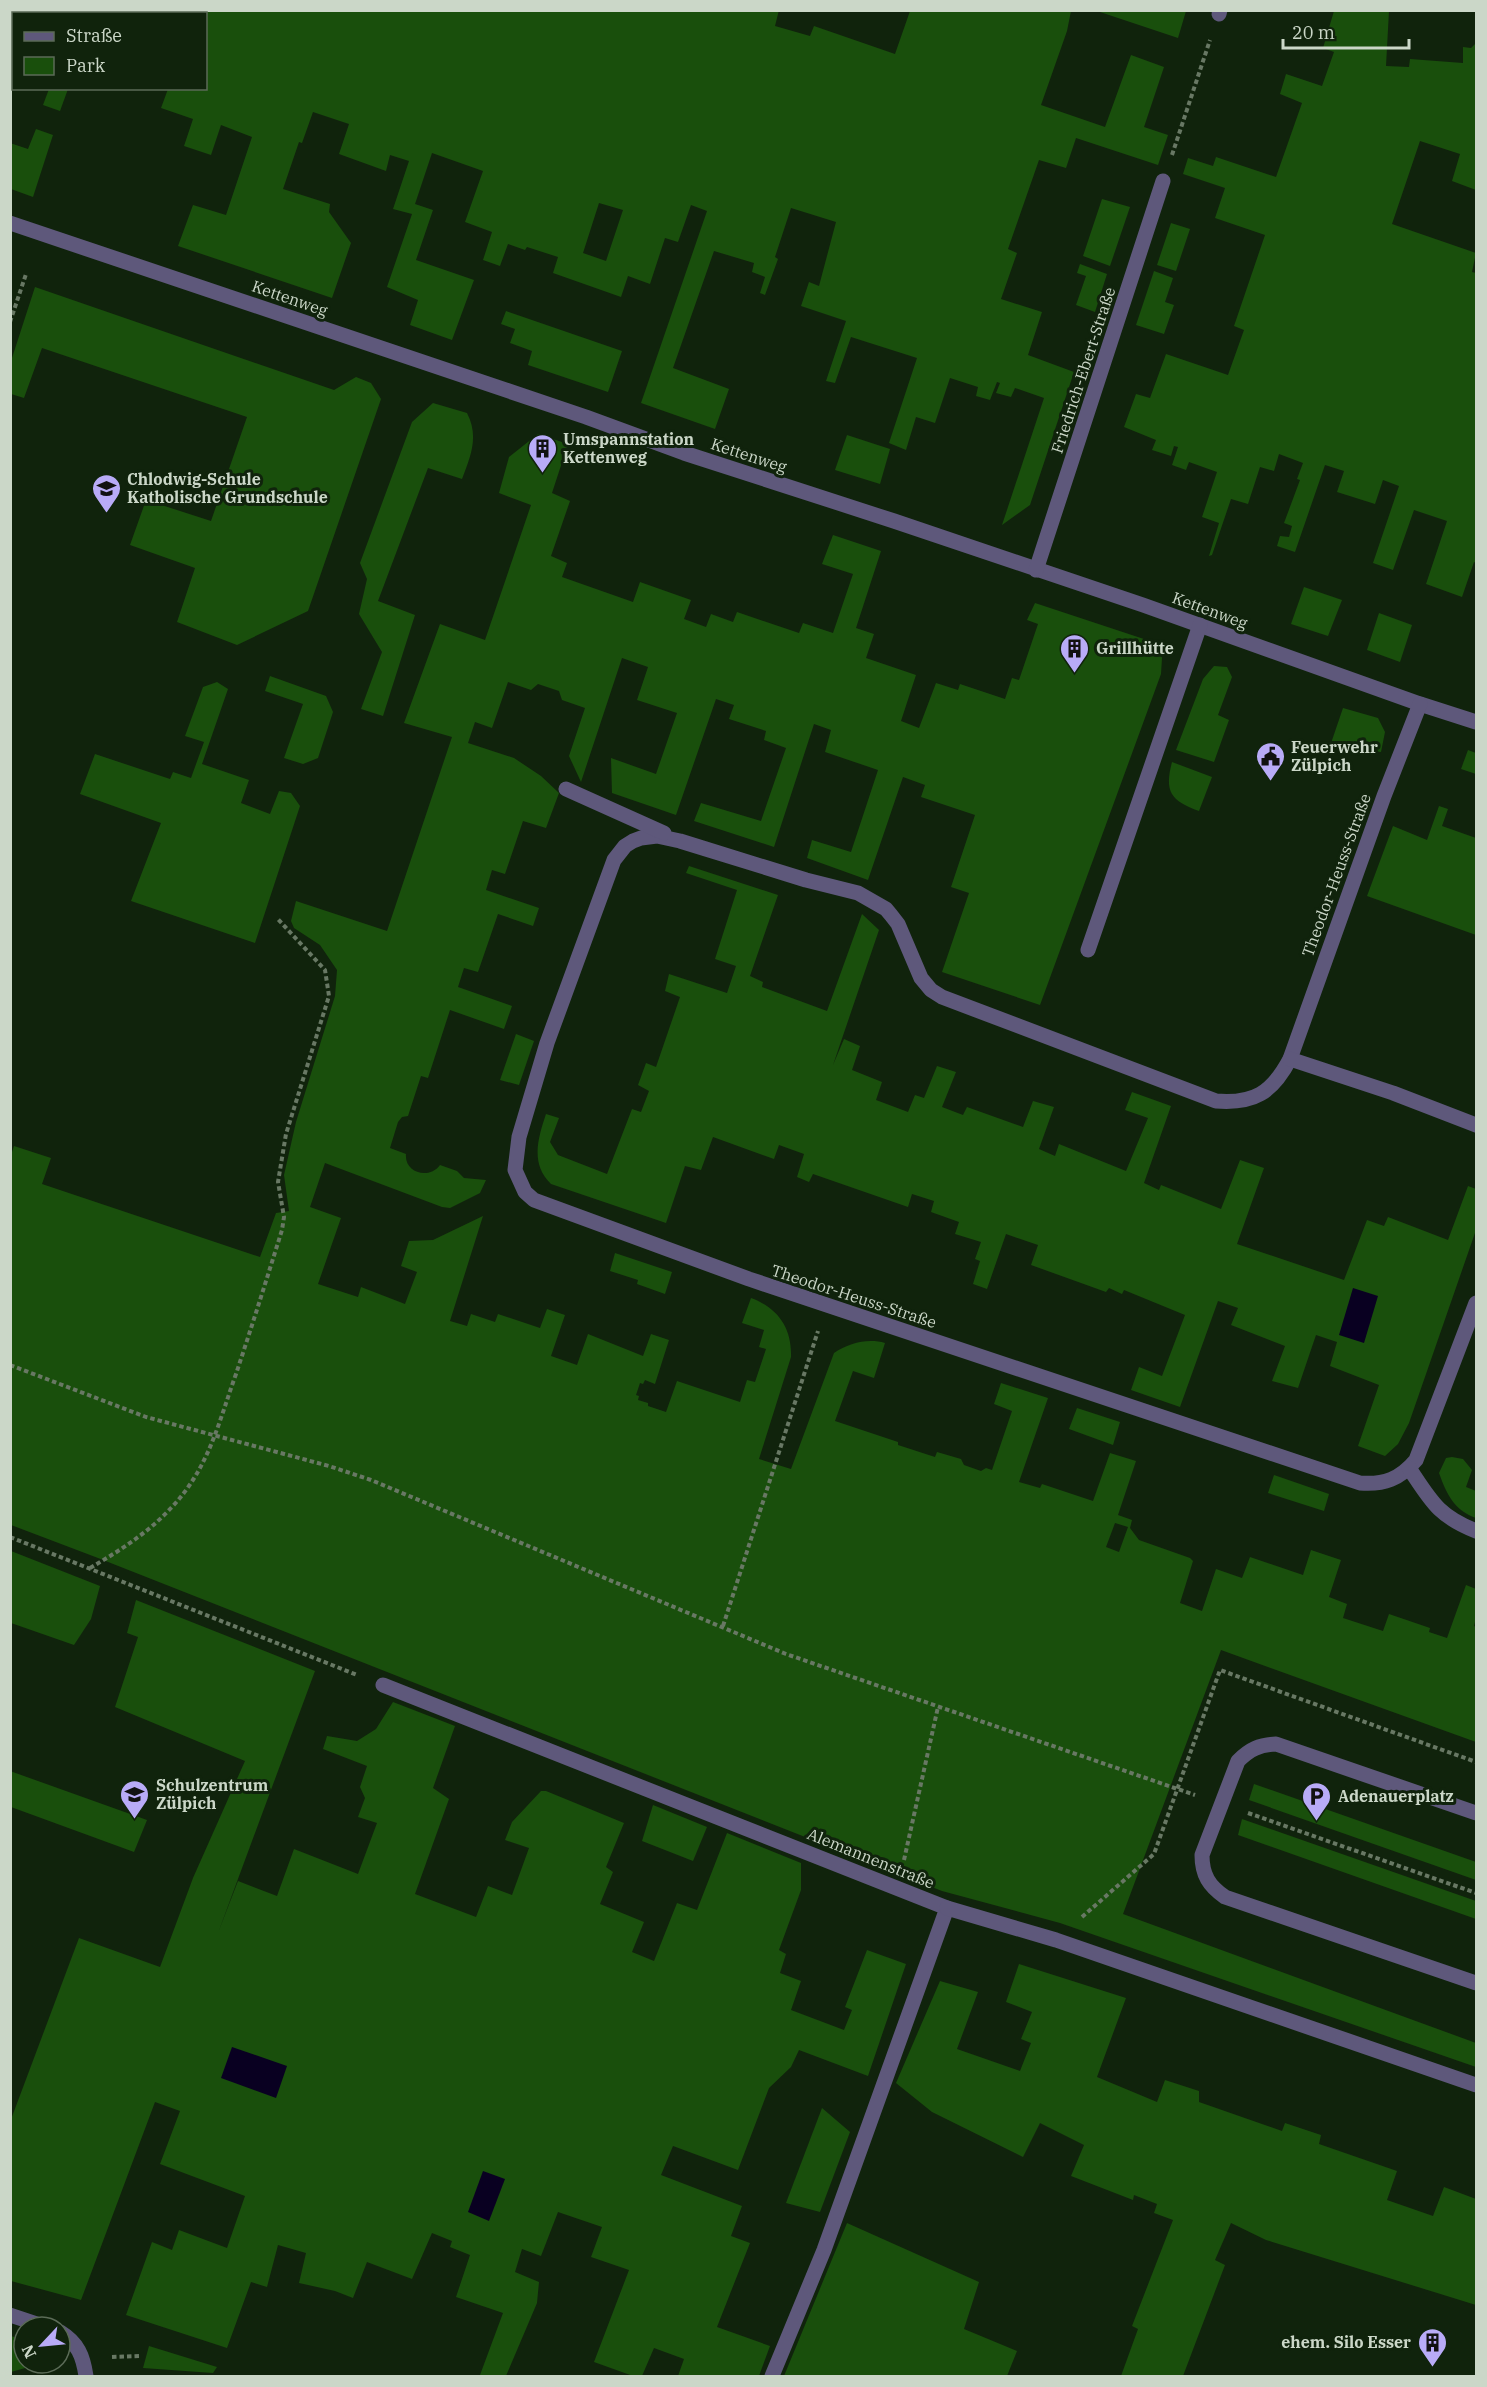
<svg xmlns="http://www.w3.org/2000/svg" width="1487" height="2387" font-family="'IBM Plex Serif',serif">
	<rect width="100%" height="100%" fill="#10230c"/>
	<g fill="#194f0c" fill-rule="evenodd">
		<path d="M779,10l-4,16 35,10 4,-10 81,28 15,-43h161l-4,20 -26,74 64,22 26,-72 33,12 -20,60 24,8 -10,30 -82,-27 -10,30 -27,-8 -31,89 9,4 -16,46 41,13 -14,43 46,17 -44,133 -28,20 42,-127 -29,-10 -4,9 -15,-4 4,-10 -3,-1 -7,18 -14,-4 2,-9 -28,-9 -15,45 -19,-6 -10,33 -17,-7 28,-85 -66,-21 -16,46 -9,-2 20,-60 -45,-15 8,-24 10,4 17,-64 -45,-14 -16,49 3,2 -13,36 -5,-2 5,-16 -13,-5 2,-9 -40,-12 -41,117 56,21 -14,40 -74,-26 66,-192 -16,-6 -13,37 -13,-4 -15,46 -22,-8 -7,21 -68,-24 5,-16 -31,-10 -2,3 -17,-6 -8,22 -17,-6 9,-28 -27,-10 18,-51 -51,-18 -17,51 18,6 -17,50 58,20 -22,60 -42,-15 8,-25 -31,-13 25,-73 -19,-5 16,-48 -19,-6 -4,16 -47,-17 10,-30 -36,-12 -11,31 -3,-1 -16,47 47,15 -1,8 22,31 -19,55 -154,-52 15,-41 33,10 26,-78 -31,-12 -10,30 -27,-9 9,-27 -32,-11 7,-19 38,-1v-74h-189l-7,-2zM599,203l24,7 -17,51 -23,-8z"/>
		<path d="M1097,11h89l-8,27z"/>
		<path d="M1358,11h31l-3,55 23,1 1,-8 53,4v-16l8,1 5,-5v147l-24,-9 8,-27 -40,-13 -28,83 84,29 -4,19 4,1v290l-2,-1 -12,35 -36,-13 21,-63 -33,-11 -21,60 -20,-7 26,-77 -16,-6 -8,24 -38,-12 7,-21 -19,-6 -30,87 -18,-6 3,-10 9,1 3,-11 -8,-3 16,-43 -3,-1 6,-16 -24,-9 -5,17 -14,-4 -12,37 -17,-5 -19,56 -3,1 10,-33 -17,-6 15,-45 -28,-10 -3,8 -14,-5 6,-18 -4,-1 -3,10 -19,-6 4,-10 -32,-13 12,-33 14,4 16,-44 62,21 16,-45 -10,-4 31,-91 -50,-17 10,-30 -42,-14 5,-16 25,8 3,-9 60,20 26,-74 -22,-9 6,-20 36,12 12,-34 -11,-4 11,-37z"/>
		<path d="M49,89h19l-8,22 -17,-6z"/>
		<path d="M36,129l17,6 -20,62 -22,-8 -1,-46 18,6z"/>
		<path d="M1102,199l28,8 -20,59 -27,-10z"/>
		<path d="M1171,223l19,6 -14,42 -19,-6z"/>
		<path d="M1080,264l27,10 -12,38 -19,-7 10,-29 -9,-3z"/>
		<path d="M1154,271l19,7 -8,24 9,3 -10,29 -28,-9z"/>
		<path d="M35,287l299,103 22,-13 15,6 10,16 -73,212 -71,34 -60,-23 18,-54 -65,-23 16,-45 65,21 36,-104 -205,-69 -18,50 -13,-4v-33z"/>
		<path d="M506,311l116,40 -14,41 -80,-27 4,-14 -22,-8 5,-14 -14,-5z"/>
		<path d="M433,403l34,10c12,23 4,43 -5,66l-34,-11 -50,133 37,14 -32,101 -22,-7 21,-57 -23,-38 8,-35 -7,-16 52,-141z"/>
		<path d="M538,434l30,10 -16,49 18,8 -19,55 16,7 -5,14 71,25 7,-20 51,18 -7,19 22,8 5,-13 22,8 4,-10 62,21 4,-10 30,10 20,-59 -31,-10 11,-29 48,16 -25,77 18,6 -8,24 50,17 -15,46 18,7 17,-45 22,7 2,-6 45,15 7,-21 7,2 19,-56 -11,-4 8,-17 124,41 3,14 -1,16 -121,331 -98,-33 27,-79 -18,-6 24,-72 -54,-18 4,-12 -22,-8 -35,103 -61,-22 5,-18 39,12 27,-82 -53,-18 6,-22 -17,-6 -40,123 -80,-26 7,-18 60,18 25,-73 -22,-8 2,-9 -37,-12 5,-14 -18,-6 -40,116 -64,-22 -1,-35 45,16 21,-61 -40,-13 11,-33 -26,-9 -41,124 -12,-26 16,-48 -23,-8 -3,-9 -21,-7 -7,6 -23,-8 -16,46 -17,-6 -7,21 46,15 27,18 18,17 -13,35 -23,-7 -18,53 -13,-4 -6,20 53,18 -6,18 -35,-12 -20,58 -14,-4 -6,19 54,19 -8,23 -54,-19 -22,68 -7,-2 -13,40 -6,1 -4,5 -8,26 16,6c-2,19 23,26 34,11l17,6 7,7 22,2 -6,13 -30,15 -8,-1 -117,-44 -15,44 31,11 -23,66 40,13 3,-10 44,17 12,-32 -16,-6 8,-25 24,-1 50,-24 -33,105 17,5 4,-12 24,8 3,-8 42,14 7,-19 18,6 -14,41 26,9 11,-31 55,22 8,-22 18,6 -14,44 -10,-4 -2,4 -3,-1 -4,12 3,1 -1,4 10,3v3l18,6 11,-31 63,21 7,-22 8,2 11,-33 -7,-2 5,-17 -22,-7 9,-25c27,10 41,30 40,59l-32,102 32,10 43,-116c15,-10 34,-15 51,-10l-11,35 -21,-7 -18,50 63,21v3l37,12 2,-5 24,7 3,6 17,6 5,-3 6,2 20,-59 -18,-7 7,-21 47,15 -29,84 21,6 2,-4 51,17 17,-48 26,8 -18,54 14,5 -2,8 9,12 51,18 3,3 -13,42 22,8 14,-42 26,9 8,-21 53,18 8,-25 30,10 -12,37 18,7 -4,14 40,13 6,-17 41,14 -1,4 18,6 19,-53 10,4v29l-2,8 2,1v115l-255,-92 -98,264 353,129v24l-416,-144 -118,-32 -844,-333 -87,-33 -1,-367 4,-12 37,12 -9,26 218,73 16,-44 13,-2 -5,-36 12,-53 39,-126 2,-26 -17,-25 -26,-17 -3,-7 5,-20 91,30 65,-194 -48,-14 36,-99 45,16 46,-135 -32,-12 10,-36zM1115,1523l13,4 -9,25 -13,-5z"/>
		<path d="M847,435l43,14 -10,35 -45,-14z"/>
		<path d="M1304,587l38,13 -14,36 -37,-12z"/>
		<path d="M1379,613l33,12 -12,37 -33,-12z"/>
		<path d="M1214,666l13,1 5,10 -14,38 11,5 -15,42 -38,-12 27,-71z"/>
		<path d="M270,676l56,20 7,16 -15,46 -15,6 -19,-6 19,-54 -38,-13z"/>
		<path d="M217,682l11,7 -26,75 47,16 -8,23 29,11 9,-23 12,2 9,13 -45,137 -124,-42 30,-78 -81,-29 15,-40 75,25 3,-7 18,6 13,-36 -19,-6 18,-49z"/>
		<path d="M1343,708l35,10 7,14 -4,20 -28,-3 -25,3z"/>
		<path d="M1468,750l8,3v21l-15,-5z"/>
		<path d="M1172,762l40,15 -13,34c-28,-10 -35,-19 -27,-49z"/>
		<path d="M1439,806l9,3 -6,17 34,12v97l-109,-39 26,-70 34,14z"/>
		<path d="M689,866l89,29 -28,81 13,6 -1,5 65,24 35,-97 17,16 -46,135 11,-26 16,7 -8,24 30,12 -6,18 32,12 7,-17 9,3 13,-32 19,6 -14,35 21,8 4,-8 56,20 10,-26 21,6 -15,42 16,7 4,-12 67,27 22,-53 -23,-8 7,-18 39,14 -27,77 15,7 2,-5 60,24 19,-49 24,8 -27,76 107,36 23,-60 17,6 4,-9 60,23 20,-54 8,3v41l-67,193 -11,21 -13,12 -27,-10 21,-61 -49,-19 7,-24 -21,-7 -18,53 -26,-7 13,-35 -54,-21 7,-17 -20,-7 -38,106 -49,-17 8,-23 23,9 23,-61 -61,-25 -2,4 -13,-6 -3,4 -75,-27 7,-20 -32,-11 -19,55 -14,-5 7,-23 -5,-2 6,-17 -26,-8 4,-12 -28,-10 3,-11 -22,-7 -4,13 -95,-33 -4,8 -12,-5 7,-23 -25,-9 -5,14 -61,-22 -12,33 -16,-4 -19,57 -115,-39c-21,-20 -13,-46 -5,-70l13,4 -9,24 8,13 49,19 25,-65 9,3 8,-21 -11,-6 8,-22 10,4 24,-70 -15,-6 4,-17 58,19 9,-27 -21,-7 22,-69 -51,-17z"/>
		<path d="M516,1034l18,7 -15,44 -19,-5z"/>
		<path d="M615,1253l57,19 -7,22 -28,-10 1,-4 -28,-9z"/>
		<path d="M1077,1408l43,14 -7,23 -44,-16z"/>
		<path d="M1452,1457l11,2 9,11 -6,17 10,4v27c-22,-8 -29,-23 -37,-45l7,-15z"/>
		<path d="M1274,1475l55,19 -5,17 -56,-18z"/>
		<path d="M11,1551l89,35 -9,33 -17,26 -63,-22z"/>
		<path d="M136,1600l179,71 -97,262 20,-52 39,15 17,-47 64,25 19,-51 -19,-6 7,-19 -5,-11 7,-21 -44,-17 4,-13 30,5 19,-12 17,-27 62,24 -22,62 16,11 -34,95 61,23 12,-31 24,9 17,-47 -24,-8 7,-18 29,-31h5l78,32 -18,44 7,5 -13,32 44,18 -12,30 22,9 23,-58 20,7 30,-77 74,30v27l-22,60 7,4 -6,19 21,8 -10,29 53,20 8,-20 -7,-3 22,-57 39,14 -38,112 -69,-26 -8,17 -22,21 -31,82 -65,-24 -12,29 81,31 -11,30 19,7 -33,84 53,19 -11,30h-81l6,-17 -30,-11 -12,28h-9l-39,-14 35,-92 -38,-13 11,-30 -44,-15 -17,44 -19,-7 -7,23 24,10 -2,21 -31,73 -26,-1 23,-62 -47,-16 14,-42 -20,-8 2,-6 -20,-8 -20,46 -45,-17 -14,36 -18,-7 -36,-8 7,-30 -28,-8 -11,42 -16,-5 -24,66 -101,-33 26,-73 20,8 7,-20 48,18 18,-52 -85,-32 20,-53 -25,-9 -74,198 -70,-19 -1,-159 69,-184 81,29 33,-89 52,-117 -130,-54 23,-70 -11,-4z"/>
		<path d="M10,1771l137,49 -13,32 -123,-45z"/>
		<path d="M1254,1784l222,78v18l-227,-80z"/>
		<path d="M653,1805l54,22 -14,34 -51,-20z"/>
		<path d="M1242,1819l234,82v18l-238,-84z"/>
		<path d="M1019,1964l107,34 -29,79 60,25 8,-22 34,11v11l83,29 3,-8 36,12 -2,9 78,27 -10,29 46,16 11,-29 32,12v106l-210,-65 -35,-17 -16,37 10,5 -42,111h-62l17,-47 -6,-3 41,-106 -19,-7 3,-9 -23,-9 -1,5 -62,-24 13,-31 -44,-22 -17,34 -91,-45 -36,-29 44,-102 38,11 -21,57 63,22 11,-28 -10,-4 11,-27 -26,-10z"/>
		<path d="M822,2108l28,24 -30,80 -34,-9z"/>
		<path d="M847,2223l132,59 -15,47 53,22 -10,25h-223z"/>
		<path d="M11,2336l13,4v23h12v2l-25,7z"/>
		<path d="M149,2346l68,21 -4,6 -70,-5z"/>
	</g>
	<g fill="#090021">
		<path d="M1353,1288l25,8 -14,47 -25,-8z"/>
		<path d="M232,2047l55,19 -11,32 -55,-20z"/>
		<path d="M483,2171l22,8 -16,42 -21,-9z"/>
	</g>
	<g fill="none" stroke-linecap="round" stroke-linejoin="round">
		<g stroke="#687864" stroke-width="4" stroke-dasharray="4.5 3" stroke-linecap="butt">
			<path d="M1172,155l38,-115"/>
			<path d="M10,322l16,-48"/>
			<path d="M10,1365l136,52 183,49 42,14 415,174 409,141"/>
			<path d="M10,1537l347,138"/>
			<path d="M90,1568c29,-17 58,-35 81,-60 38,-40 47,-84 65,-134 16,-48 31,-96 46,-144l2,-13 -6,-35 8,-48 43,-138 -4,-26 -48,-52"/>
			<path d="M723,1626l95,-295"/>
			<path d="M1248,1813l228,80"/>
			<path d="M904,1860l34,-153"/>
			<path d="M1082,1917l72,-63 66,-184 256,92"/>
			<path d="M112,2357l28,-1"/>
		</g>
		<g stroke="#5e587b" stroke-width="15">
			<path d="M1219,14l1,-4"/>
			<path d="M10,223l576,194 98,36 210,68 249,84 277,99 56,18"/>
			<path d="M1036,570l127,-389"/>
			<path d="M1420,704l-36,92 -94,263c-18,34 -36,45 -74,42l-274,-104 -11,-7 -10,-12 -23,-54 -7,-9 -5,-6 -28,-16 -52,-13 -126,-39 -23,-5 -16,2 -8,3 -8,5 -11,14 -67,183 -28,94 -4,33 10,22 9,8 215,79 611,204c24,2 40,-4 56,-23l60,-157"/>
			<path d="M566,789l98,44"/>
			<path d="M1088,950l112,-325"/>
			<path d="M1290,1059l103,34 83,32"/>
			<path d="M1409,1468c22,33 29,48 67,63"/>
			<path d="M383,1685l564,223 -123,342 -52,126"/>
			<path d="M1476,1813l-200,-69c-17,1 -26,5 -38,17l-36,94c0,20 7,31 23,42l251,86"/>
			<path d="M947,1908l109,32 420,145"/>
			<path d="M10,2315l36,12"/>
			<path d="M60,2332c18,11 23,24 26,44"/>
		</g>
	</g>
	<defs>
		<symbol id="building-pin" viewBox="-11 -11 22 30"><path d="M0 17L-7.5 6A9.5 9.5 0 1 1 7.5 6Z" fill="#b8abf7" stroke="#10230c"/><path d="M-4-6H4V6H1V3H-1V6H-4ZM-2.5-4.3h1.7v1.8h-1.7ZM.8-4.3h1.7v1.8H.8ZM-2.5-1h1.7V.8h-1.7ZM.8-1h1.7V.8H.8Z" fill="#111"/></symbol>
		<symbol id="school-pin" viewBox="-11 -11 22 30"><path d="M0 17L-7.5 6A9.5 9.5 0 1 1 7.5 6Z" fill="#b8abf7" stroke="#10230c"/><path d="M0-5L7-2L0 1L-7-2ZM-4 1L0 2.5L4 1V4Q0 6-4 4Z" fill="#111"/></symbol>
		<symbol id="civic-pin" viewBox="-11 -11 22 30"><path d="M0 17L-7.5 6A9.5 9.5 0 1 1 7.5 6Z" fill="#b8abf7" stroke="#10230c"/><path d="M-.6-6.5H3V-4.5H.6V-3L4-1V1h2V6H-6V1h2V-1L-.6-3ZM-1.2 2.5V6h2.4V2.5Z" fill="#111"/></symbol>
		<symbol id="parking-pin" viewBox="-11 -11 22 30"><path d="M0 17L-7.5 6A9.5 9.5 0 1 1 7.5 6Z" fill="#b8abf7" stroke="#10230c"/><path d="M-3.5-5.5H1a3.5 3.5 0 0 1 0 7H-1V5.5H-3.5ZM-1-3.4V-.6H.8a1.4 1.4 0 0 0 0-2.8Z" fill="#111"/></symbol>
	</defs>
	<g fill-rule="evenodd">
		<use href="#building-pin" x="526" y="432" width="33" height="45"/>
		<use href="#school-pin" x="90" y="472" width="33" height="45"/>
		<use href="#building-pin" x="1058" y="632" width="33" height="45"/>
		<use href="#civic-pin" x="1254" y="740" width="33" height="45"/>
		<use href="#school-pin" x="118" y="1778" width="33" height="45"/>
		<use href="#parking-pin" x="1300" y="1780" width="33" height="45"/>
		<use href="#building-pin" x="1416" y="2326" width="33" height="45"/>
	</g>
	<g text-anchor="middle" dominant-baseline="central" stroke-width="6" stroke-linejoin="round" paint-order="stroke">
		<g font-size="16" fill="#cbd7c8" stroke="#10230c">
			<text transform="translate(290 298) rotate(19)">Kettenweg</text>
			<text transform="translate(1083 370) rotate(-72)">Friedrich-Ebert-Straße</text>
			<text transform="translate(749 455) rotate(18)">Kettenweg</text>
			<text transform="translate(1210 610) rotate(20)">Kettenweg</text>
			<text transform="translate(1336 875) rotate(-70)">Theodor-Heuss-Straße</text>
			<text transform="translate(854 1296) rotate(18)">Theodor-Heuss-Straße</text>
			<text transform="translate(871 1858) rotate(22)">Alemannenstraße</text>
		</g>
		<g font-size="16" font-weight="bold" fill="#cbd7c8" stroke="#10230c" text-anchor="start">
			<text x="563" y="439">Umspannstation<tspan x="563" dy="18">Kettenweg</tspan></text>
			<text x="127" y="479">Chlodwig-Schule<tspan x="127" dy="18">Katholische Grundschule</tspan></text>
			<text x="1096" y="648">Grillhütte</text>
			<text x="1291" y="747">Feuerwehr<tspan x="1291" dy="18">Zülpich</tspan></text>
			<text x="156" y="1785">Schulzentrum<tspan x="156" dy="18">Zülpich</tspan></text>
			<text x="1338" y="1796">Adenauerplatz</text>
			<text x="1411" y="2342" text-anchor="end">ehem. Silo Esser</text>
		</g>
	</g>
	<rect width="1487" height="2387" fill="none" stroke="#cbd7c8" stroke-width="24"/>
	<rect x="12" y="12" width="195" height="78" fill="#10230c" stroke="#5b6b57" stroke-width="1.5"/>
	<rect x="24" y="32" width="30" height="9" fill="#5e587b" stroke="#5b6b57" stroke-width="1.5"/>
	<text x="66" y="42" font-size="18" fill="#cbd7c8">Straße</text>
	<rect x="24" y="57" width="30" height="18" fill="#194f0c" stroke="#5b6b57" stroke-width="1.5"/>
	<text x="66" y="72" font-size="18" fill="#cbd7c8">Park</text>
	<g transform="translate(42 2345) rotate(244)"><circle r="28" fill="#10230c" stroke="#5b6b57" stroke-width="1.5"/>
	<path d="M0-4.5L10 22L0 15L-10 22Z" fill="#b8abf7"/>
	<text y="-9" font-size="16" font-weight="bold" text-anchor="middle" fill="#cbd7c8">N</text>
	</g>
	<path d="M1283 39v9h126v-9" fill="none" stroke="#cbd7c8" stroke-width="3"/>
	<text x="1292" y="39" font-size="18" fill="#cbd7c8" stroke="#10230c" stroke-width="4.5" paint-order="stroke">20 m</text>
</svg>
